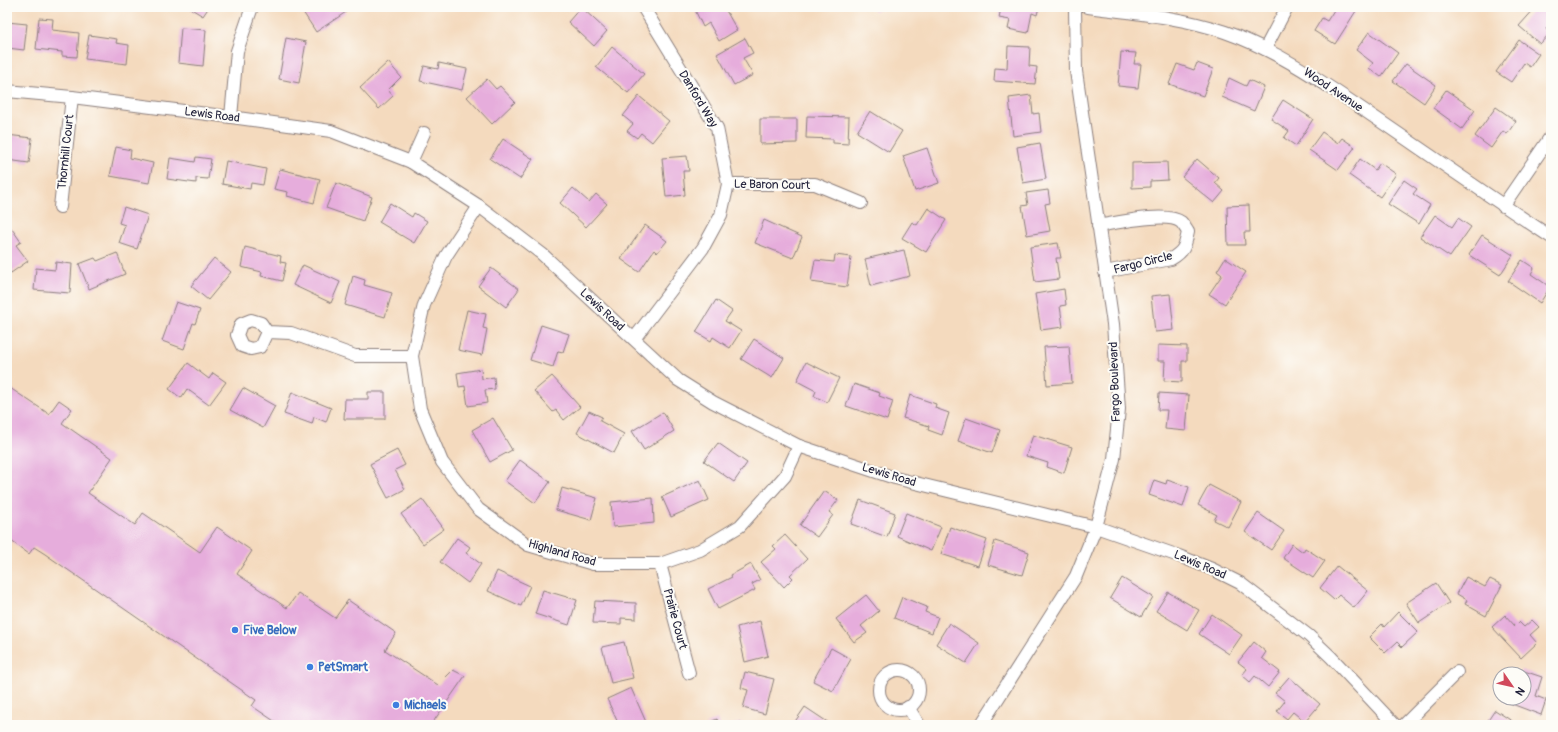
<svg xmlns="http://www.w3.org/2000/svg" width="1558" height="732" font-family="Pangolin,sans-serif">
	<rect width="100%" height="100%" fill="#fdfcf7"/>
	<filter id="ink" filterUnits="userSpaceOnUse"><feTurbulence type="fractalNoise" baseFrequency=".025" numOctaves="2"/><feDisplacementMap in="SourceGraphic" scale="8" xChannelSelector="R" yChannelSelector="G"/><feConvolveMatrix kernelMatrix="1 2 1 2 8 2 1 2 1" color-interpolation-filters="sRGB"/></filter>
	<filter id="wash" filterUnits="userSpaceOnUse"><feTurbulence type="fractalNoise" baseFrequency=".012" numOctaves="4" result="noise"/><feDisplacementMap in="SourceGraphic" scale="16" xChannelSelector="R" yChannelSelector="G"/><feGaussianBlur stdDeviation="0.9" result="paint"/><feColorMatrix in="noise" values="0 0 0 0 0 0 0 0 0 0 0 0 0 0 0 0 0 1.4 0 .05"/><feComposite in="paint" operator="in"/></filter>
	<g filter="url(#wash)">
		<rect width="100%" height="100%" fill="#f4dabe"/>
		<g id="blocks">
			<g fill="#e6addc">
				<path d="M188,7h21l-6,9z"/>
				<path d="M311,7h32l3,5 -30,20 -13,-20z"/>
				<path d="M581,7l26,24 -13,15 -26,-24z"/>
				<path d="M701,7h23l13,23 -18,11 -10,-18 -6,4 -8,-17z"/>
				<path d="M873,7h12l-10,4z"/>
				<path d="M1001,7l9,1 29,-1 -2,8 -5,-2 -4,20 -20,-4 2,-9 -11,-2z"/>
				<path d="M1336,7h12l8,4 -21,33 -21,-13 8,-13 5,3z"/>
				<path d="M1536,7h15v15l-5,7 4,4 -10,11 -21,-18z"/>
				<path d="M39,18l14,1 -1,11 27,3 -2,24 -15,-1v-4l-26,-3z"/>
				<path d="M7,22l20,2 -3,26 -17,-2z"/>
				<path d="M181,28l25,2 -3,36 -25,-3z"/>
				<path d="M1369,32l29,21 -17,24 -12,-9 4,-5 -17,-13z"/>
				<path d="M89,35l28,4 -1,4 13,2 -2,19 -42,-5z"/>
				<path d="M286,38l20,4 -7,41 -20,-4z"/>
				<path d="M745,38l8,15 -10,5 10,17 -19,10 -17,-31z"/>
				<path d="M1519,40l20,14 -9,13 -6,-4 -13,19 -15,-10z"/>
				<path d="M1008,46l22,1 -1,19 8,1 -2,17 -41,-3 1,-13 12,1z"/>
				<path d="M612,47l32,27 -16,19 -32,-26z"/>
				<path d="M1121,52l15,1 -2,11h7l-3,24 -20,-2z"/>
				<path d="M388,62l13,15 -13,13 5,6 -14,13 -19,-21z"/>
				<path d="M439,63l28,6 -5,21 -42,-9 4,-15 14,3z"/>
				<path d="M1197,63l16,6 -10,27 -34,-12 8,-20 17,6z"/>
				<path d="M1406,64l30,21 -12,18 -31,-22z"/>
				<path d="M1229,78l17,8 3,-6 15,7 -10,24 -32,-14z"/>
				<path d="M487,79l9,10 4,-3 15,16 -23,22 -25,-27z"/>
				<path d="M1446,90l29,20 -13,19 -29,-21z"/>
				<path d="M1031,95l2,19 6,-1 2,19 -28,4 -4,-38z"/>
				<path d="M639,96l30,25 -17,21 -11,-9 -4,5 -10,-7 6,-7 -10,-8z"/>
				<path d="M1283,100l30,19 -17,27 -12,-8 5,-7 -18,-12z"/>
				<path d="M1496,107l20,14 -9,13 -4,-3 -12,17 -16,-12z"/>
				<path d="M870,111l32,20 -13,21 -32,-20z"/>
				<path d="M807,116l42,1 -1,27 -15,-1v-4l-27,-1z"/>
				<path d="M760,119h37v24l-37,1z"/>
				<path d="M1322,132l16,11 4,-5 13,9 -17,23 -29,-20z"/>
				<path d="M7,135l25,3 -3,25 -22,-3z"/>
				<path d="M503,139l30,20 -13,20 -30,-20z"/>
				<path d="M1040,143l6,36 -23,4 -6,-36z"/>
				<path d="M116,147l15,3 -1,8 23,5 -4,20 -39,-7z"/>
				<path d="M927,148l12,35 -24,8 -12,-35z"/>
				<path d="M687,156l2,15h-6l2,24 -19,2 -4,-39z"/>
				<path d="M196,157l15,2 -3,20 -12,-1v5l-29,-4 3,-21 25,4z"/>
				<path d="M1197,159l22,19 -4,5 9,8 -10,12 -32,-26z"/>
				<path d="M1360,159l15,11 5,-7 16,11 -16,23 -31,-22z"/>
				<path d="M226,161l40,8 -3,16 -12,-2 -1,6 -28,-5z"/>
				<path d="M1167,162l1,18 -18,1v6l-18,1v-25z"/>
				<path d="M280,169l40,10 -6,24 -27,-7 1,-4 -14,-3z"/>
				<path d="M1404,180l13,9 -4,5 17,11 -11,19 -31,-20z"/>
				<path d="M336,183l36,14 -9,24 -37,-13z"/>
				<path d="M573,188l16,14 7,-8 11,10 -21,23 -26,-24z"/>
				<path d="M1048,190l2,13 -5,1 5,27 -23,4 -5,-29 6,-1 -2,-12z"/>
				<path d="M390,203l22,14 2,-4 13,8 -13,22 -35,-21z"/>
				<path d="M1249,205l1,27h-6l1,13h-17l-1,-39z"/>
				<path d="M124,207l24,8 -11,34 -18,-6 6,-18 -6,-2z"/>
				<path d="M928,208l18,12 -20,32 -24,-14 10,-16 5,3z"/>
				<path d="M1435,215l17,12 6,-9 13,9 -21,30 -30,-20z"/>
				<path d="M764,220l38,17 -9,21 -38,-15z"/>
				<path d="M645,225l22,16 -10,12 -3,-3 -15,22 -18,-13z"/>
				<path d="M12,229l9,13 -5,3 12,16 -17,12 -4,-6v-35z"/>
				<path d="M1482,235l31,20 -13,20 -31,-20z"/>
				<path d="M1058,243l3,15h-5l3,21 -24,3 -5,-35z"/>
				<path d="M245,247l36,9 -1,6 6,1 -4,18 -21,-5 1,-4 -21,-5z"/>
				<path d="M904,250l6,26 -39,10 -6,-27z"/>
				<path d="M117,253l8,21 -36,15 -10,-25 16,-6 2,3z"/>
				<path d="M835,255l16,2 -4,30 -36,-5 4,-22 19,2z"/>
				<path d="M214,258l17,14 -23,28 -17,-14z"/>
				<path d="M1225,258l21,14 -21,32 -16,-10 13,-19 -5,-4z"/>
				<path d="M1522,260l12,8 -3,6 19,13 -10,16 -32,-22z"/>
				<path d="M56,262l16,2 -2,29 -36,-3 2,-22 19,2z"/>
				<path d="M303,265l37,17 -9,21 -38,-18z"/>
				<path d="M491,268l28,21 -13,18 -28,-21z"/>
				<path d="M353,276l12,4 -1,5 28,8 -7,24 -40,-12z"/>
				<path d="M1064,289l2,16 -6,1 3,21 -22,3 -6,-36z"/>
				<path d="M1170,294l4,36 -19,2 -4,-36z"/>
				<path d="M716,300l16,11 -7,10 16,10 -11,17 -17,-11 -2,4 -15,-9z"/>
				<path d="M176,302l24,8 -5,14 -2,-1 -9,26 -22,-8z"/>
				<path d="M467,310l19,4 -3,14 4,1 -5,26 -24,-5z"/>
				<path d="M541,325l28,9 -6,18 -5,-1 -5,16 -23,-7z"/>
				<path d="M754,339l30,19 -12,20 -31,-19z"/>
				<path d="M1158,345l29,1v15h-5v21l-18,-1 1,-20h-7z"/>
				<path d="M1069,346l3,37 -25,2 -3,-38z"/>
				<path d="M806,362l33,16 -12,24 -13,-6 2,-5 -19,-10z"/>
				<path d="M188,363l21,16 4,-6 13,9 -17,23 -22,-16 -6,9 -12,-9z"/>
				<path d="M481,369l1,10 12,-2 1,12 -10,1 2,13 -19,3 -3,-20 -6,1 -2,-14z"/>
				<path d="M552,376l28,31 -16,13 -8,-10 -3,2 -19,-21z"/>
				<path d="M854,384l26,9 -1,3 14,5 -6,19 -41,-14z"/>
				<path d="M7,386l42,28 10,-14 13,9 -10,14 50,35 -24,35 47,32 8,-12 57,39 17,-25 35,24 -15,23 50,34 11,-15 37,25 13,-18 48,33 -11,17 53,35 15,-15 12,6 -34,49h-151l-28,-19 4,-6 -211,-146 -11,-7 -5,7 -22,-16z"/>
				<path d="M243,388l32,18 -12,22 -33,-18z"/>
				<path d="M292,392l39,16 -5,14 -12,-5 -2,7 -28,-10z"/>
				<path d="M368,392h17v27h-41l1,-20h23z"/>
				<path d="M1159,393l30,2 -3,36 -21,-2 2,-19h-9z"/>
				<path d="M910,395l26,9 -1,4 14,5 -7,22 -14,-5 1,-4 -26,-8z"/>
				<path d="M589,411l13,6 -2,4 24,13 -10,19 -37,-20z"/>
				<path d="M663,412l11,19 -30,19 -12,-19z"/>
				<path d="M493,418l19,32 -22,12 -18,-32z"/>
				<path d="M966,418l34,12 -8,23 -34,-12z"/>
				<path d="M1033,435l39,12 -8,26 -17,-6 1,-4 -22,-7z"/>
				<path d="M718,443l29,20 -13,19 -30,-21z"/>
				<path d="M397,450l8,15 -10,5 10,19 -17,9 -18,-34z"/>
				<path d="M520,460l30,22 -15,21 -30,-22z"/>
				<path d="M700,480l9,20 -38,17 -9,-20z"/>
				<path d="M1154,480l12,4 1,-4 22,7 -6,20 -34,-12z"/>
				<path d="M1209,485l32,17 -13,25 -14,-7 3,-5 -19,-10z"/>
				<path d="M562,488l35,10 -6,22 -35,-10z"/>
				<path d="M824,491l14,9 -9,12 4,3 -16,22 -17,-12z"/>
				<path d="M653,498l1,25 -41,4 -2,-25z"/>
				<path d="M422,499l22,30 -21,15 -22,-30z"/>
				<path d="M860,500l35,13 -8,24 -36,-13z"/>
				<path d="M906,513l35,14 -10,24 -34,-15z"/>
				<path d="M1258,513l26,18 -13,19 -26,-18z"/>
				<path d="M950,527l37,13 -9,26 -37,-12z"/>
				<path d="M785,535l22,24 -17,16 3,3 -9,9 -23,-25 15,-13 -3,-3z"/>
				<path d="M457,538l13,9 -4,6 15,11 -13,19 -28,-21z"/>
				<path d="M995,541l34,11 -7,23 -34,-10z"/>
				<path d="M1292,544l11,8 2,-4 20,13 -12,17 -30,-20z"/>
				<path d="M751,564l9,16 -8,4 3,6 -37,19 -10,-20 24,-12 -1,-2z"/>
				<path d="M1337,566l31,25 -14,17 -15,-13 -5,5 -14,-12z"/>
				<path d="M497,571l33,15 -9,20 -33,-15z"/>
				<path d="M1466,577l19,10 5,-8 12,6 -16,31 -21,-12 2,-4 -10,-6z"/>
				<path d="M1122,578l31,19 -12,20 -31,-19z"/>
				<path d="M1436,583l13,20 -30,20 -13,-20z"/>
				<path d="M543,590l34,10 -8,25 -34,-11z"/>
				<path d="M1168,592l31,18 -12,20 -31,-19z"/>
				<path d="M866,595l13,16 -18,15 6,7 -13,9 -18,-23z"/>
				<path d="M902,597l25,10 -2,5 13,5 -6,16 -38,-15z"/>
				<path d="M595,601l41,2v16l-15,-1v6l-28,-1z"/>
				<path d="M1398,612l20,20 -16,15 -5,-5 -12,11 -16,-16 13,-13 2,3z"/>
				<path d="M1212,614l30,21 -13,19 -30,-20z"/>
				<path d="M1505,615l10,11 4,-4 5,5 8,-7 7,7 -9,8 7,8 -16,15 -29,-31z"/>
				<path d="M760,621l8,35 -23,6 -8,-35z"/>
				<path d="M949,623l30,20 -13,20 -30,-19z"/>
				<path d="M624,642l9,36 -22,5 -9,-36z"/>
				<path d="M1254,642l12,10 -4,6 18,14 -12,15 -13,-11 -5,6 -8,-7 5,-6 -9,-7z"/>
				<path d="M831,648l20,11 -18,32 -20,-10z"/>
				<path d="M1521,670l21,7 -6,19 10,4 -5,15 -37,-14 1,-3h19v-24h-4z"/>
				<path d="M745,672l29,7 -9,35 -22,-6 5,-18 -7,-2z"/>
				<path d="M1289,677l31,27 -15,18 -12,-10 -6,7 -10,-8 8,-10 -10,-8z"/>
				<path d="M631,688l15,34 -6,3h-21l-12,-26z"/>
				<path d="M805,707l24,16 -1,2h-31l-3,-2z"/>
				<path d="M1495,710l23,15h-33z"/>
				<path d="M717,719l2,6h-15z"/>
				<path d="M741,722l1,3h-9z"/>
			</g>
		</g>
	</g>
	<g filter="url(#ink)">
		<use href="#blocks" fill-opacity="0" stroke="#8b7e7c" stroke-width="1"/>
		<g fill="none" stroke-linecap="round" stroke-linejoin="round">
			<defs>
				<g id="street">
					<path d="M1088,7c46,6 93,10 137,25 57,20 106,56 155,89 57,39 113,78 171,116"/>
					<path d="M1265,49l22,-42"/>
					<path d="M7,91l65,6 159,20 100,14 80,31 68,44 63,48 136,126 35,22 86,44 96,32 201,49 83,29 33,13 28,14 69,53 22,21 64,68"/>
					<path d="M231,117l6,-66 15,-44"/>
					<path d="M411,162l13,-29"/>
					<path d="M728,184h87l46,19"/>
					<path d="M479,206l-33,50 -22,49 -12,51 8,53 22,53 36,47 50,36 65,19h67l40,-14 40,-24 45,-50 14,-30"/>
					<path d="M1503,206l48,-70"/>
					<path d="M60,207l12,-110"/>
					<path d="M1098,226c18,-3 69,-15 83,-4 2,2 5,7 7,10 -3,15 -4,19 -17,27l-66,13"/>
					<path d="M267,332l-7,15 -9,2 -9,-3 -5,-11 4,-11 10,-4 10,3 6,9 24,1 64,23h57"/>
					<path d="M634,339l69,-91 18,-33 7,-31 -11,-56 -74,-121"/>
					<path d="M660,564l29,109"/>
					<circle cx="899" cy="690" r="20"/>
					<path d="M908,707l11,18"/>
					<path d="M981,725l95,-149 20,-49 18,-68 5,-50 -6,-85 -37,-253 -1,-64"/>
					<path d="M1404,725l53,-53"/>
				</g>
			</defs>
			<use href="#street" stroke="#8b7e7c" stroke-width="14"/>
			<use href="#street" stroke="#fff" stroke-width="12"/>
		</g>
	</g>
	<g fill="#3f7fe0" stroke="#fdfcf7" stroke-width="1.5">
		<circle cx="235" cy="630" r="4"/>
		<circle cx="310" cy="667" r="4"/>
		<circle cx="396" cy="705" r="4"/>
	</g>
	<g text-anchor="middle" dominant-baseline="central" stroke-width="4" stroke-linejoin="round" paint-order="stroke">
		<g font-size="12" fill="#22223b" stroke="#fdfcf7">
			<text transform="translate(1333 90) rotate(34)">Wood Avenue</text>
			<text transform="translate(698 99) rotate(59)">Danford Way</text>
			<text transform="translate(212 115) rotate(7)">Lewis Road</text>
			<text transform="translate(66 152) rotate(-84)">Thornhill Court</text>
			<text transform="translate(772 185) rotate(1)">Le Baron Court</text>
			<text transform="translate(1143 263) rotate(-14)">Fargo Circle</text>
			<text transform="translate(602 310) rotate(43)">Lewis Road</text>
			<text transform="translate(1115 382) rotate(-92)">Fargo Boulevard</text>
			<text transform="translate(889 475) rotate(17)">Lewis Road</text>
			<text transform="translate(562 553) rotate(16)">Highland Road</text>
			<text transform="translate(1200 565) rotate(23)">Lewis Road</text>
			<text transform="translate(675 619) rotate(75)">Prairie Court</text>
		</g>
		<g font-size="12" font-weight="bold" fill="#366cbe" stroke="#fdfcf7" text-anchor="start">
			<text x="243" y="630">Five Below</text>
			<text x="318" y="667">PetSmart</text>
			<text x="404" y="705">Michaels</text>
		</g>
	</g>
	<rect width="1558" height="732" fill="none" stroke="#fdfcf7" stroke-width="24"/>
	<g transform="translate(1512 686) rotate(124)"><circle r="19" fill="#fdfcf7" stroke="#a5a5ac"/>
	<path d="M0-3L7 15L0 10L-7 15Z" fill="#d1495b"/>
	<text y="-6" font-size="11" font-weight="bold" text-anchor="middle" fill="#22223b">N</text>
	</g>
</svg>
